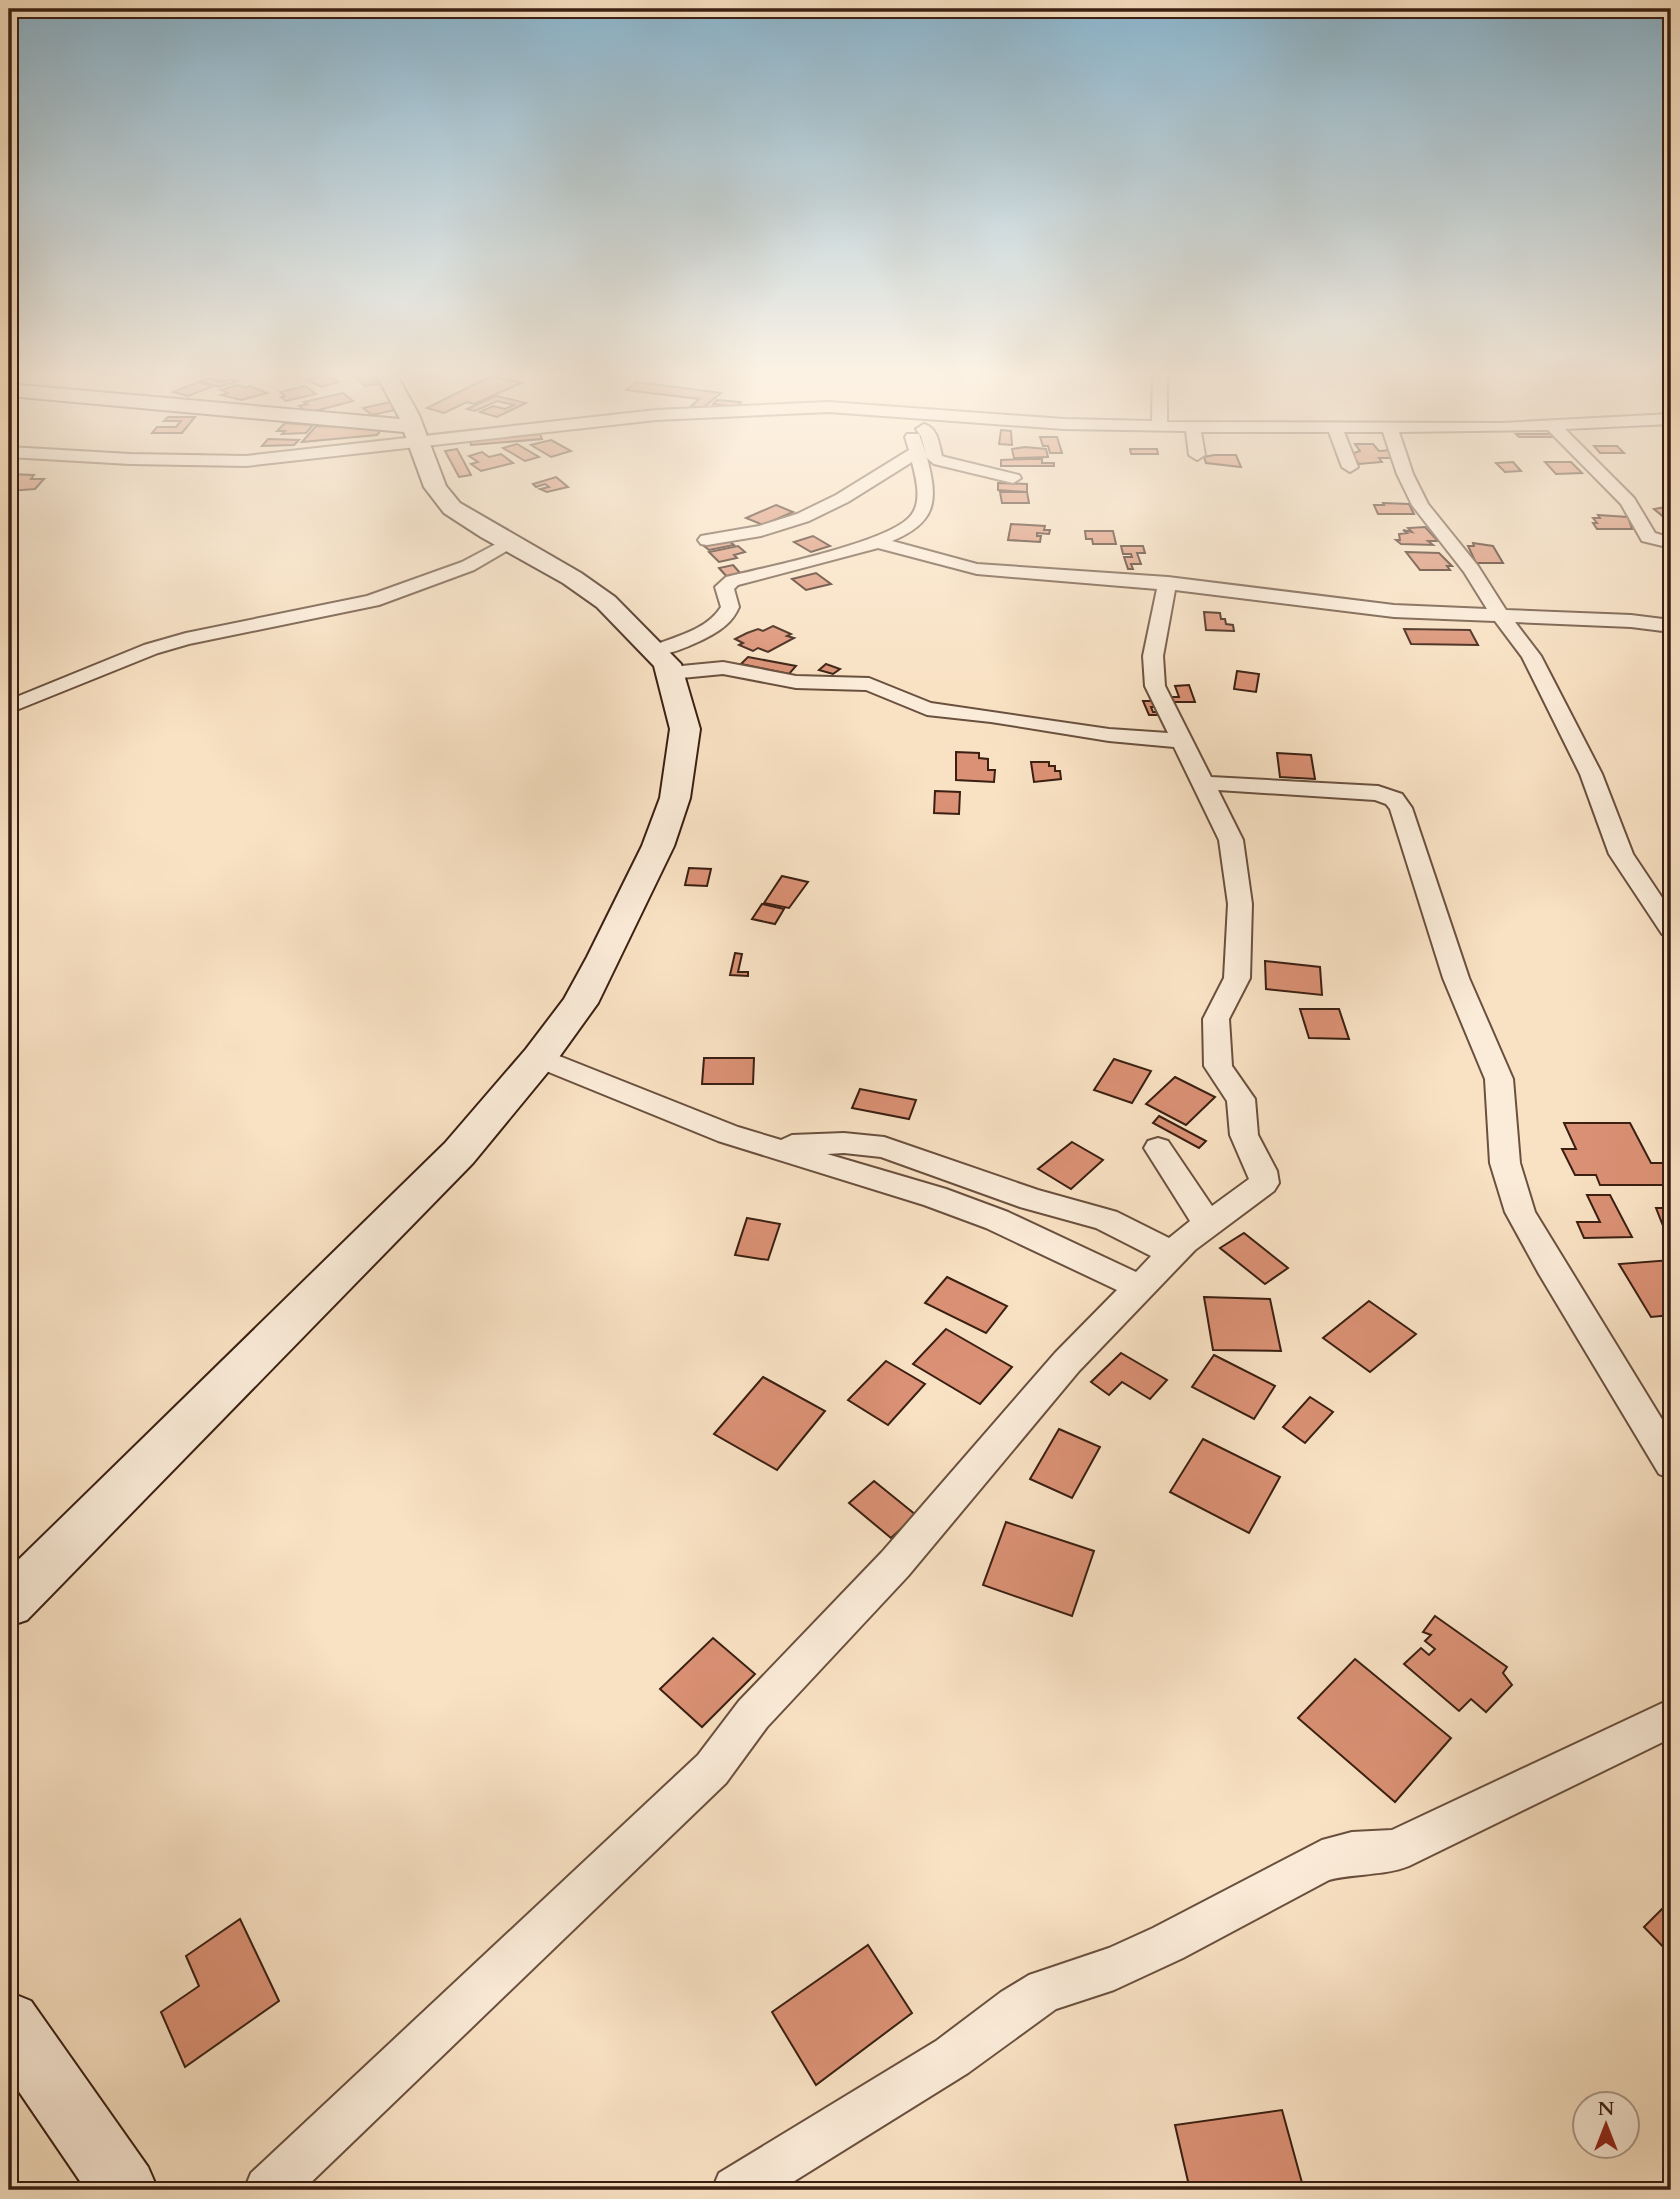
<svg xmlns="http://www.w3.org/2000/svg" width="1680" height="2199" font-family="Cardo,serif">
	<rect width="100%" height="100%" fill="#f9e2c4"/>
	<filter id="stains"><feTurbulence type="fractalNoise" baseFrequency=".00286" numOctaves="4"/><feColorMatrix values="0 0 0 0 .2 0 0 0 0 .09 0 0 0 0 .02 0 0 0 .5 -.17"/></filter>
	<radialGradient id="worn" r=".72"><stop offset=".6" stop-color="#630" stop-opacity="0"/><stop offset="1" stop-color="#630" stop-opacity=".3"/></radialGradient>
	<g fill="#db9175" stroke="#3a1f12" stroke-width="2">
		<path d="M371,372l11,11 -17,3 -12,-11z"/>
		<path d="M325,375l13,7 -16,5 -15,-7z"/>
		<path d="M491,376l30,7 -47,21 -7,-2 -23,11 -17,-5z"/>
		<path d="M208,378l12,4 10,-3 7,2 -18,6 -19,-6z"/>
		<path d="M199,382l15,4 -26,10 -15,-4z"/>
		<path d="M636,382l85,11 -18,15 -12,-2 8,-7 -73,-9z"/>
		<path d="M237,385l8,3 5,-2 17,7 -26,7 -20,-5 7,-2 -7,-3z"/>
		<path d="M305,386l11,8 -30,7 -5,-4 4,-1 -5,-4z"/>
		<path d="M343,393l10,8 -38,10h-9l-7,-5 8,-2 -3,-2z"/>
		<path d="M496,396l30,7 -29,14 -17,-5 13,-6 12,3 9,-4 -17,-4 -22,10 -8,-2z"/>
		<path d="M717,400l24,2 -4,5 -24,-3z"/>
		<path d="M390,402l9,7 -27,6 -9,-7z"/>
		<path d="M168,417h27l-13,16h-30l5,-6h19l5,-6h-17z"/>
		<path d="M285,423l28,2 -7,8 -24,1 3,-3h-8z"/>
		<path d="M316,426l67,2 -6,7 -75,7z"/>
		<path d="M1001,430l10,1 1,14 -13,-1z"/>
		<path d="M540,434l2,5 -71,6 -1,-4z"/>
		<path d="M1516,434h38l5,3h-40z"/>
		<path d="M1040,437h17l5,16h-12l-2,-7h-5z"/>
		<path d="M268,439l31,1 -5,5 -32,1z"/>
		<path d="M551,440l20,11 -20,6 -20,-12z"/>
		<path d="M517,444l22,13 -14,4 -22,-13z"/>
		<path d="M1355,444h18l6,7 12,-1 6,8h-18l3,4 -23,2 -8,-10 9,-3z"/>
		<path d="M1594,446h23l7,7h-24z"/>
		<path d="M1025,447l21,2 2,8 -34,1 -2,-9z"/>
		<path d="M457,449l14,26 -12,2 -14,-26z"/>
		<path d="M1130,449h27l1,5h-27z"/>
		<path d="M482,452l7,5 12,-3 12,9 -32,8 -10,-7 7,-2 -9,-6z"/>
		<path d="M1214,455h22l5,12 -35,-4 -2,-6z"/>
		<path d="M1027,459h15v4h12v3h-53v-6z"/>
		<path d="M1513,462l8,9 -16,1 -9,-9z"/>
		<path d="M1545,462h26l11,11 -26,1z"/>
		<path d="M9,474l25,1 -3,4h13l-9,10 -26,2z"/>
		<path d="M556,477l12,10 -21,5 -7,-3 9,-2 -4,-3 -9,3 -3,-3z"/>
		<path d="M998,483l29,1v8l-29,-2z"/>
		<path d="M1000,492h27l2,11h-27z"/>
		<path d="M1383,503l26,1 5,10h-36l-4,-9h10z"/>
		<path d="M776,505l17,7 -30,13 -17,-7z"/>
		<path d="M1671,506v13h-5l-12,-10z"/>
		<path d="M1598,515l30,2 4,12h-35l-4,-6h4l-4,-5h7z"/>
		<path d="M1011,524l34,2 -1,4h6l-1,4 -12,-1v3h4l-1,6 -32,-2z"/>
		<path d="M1425,527l13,14h-10l5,4 -32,-1 -5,-4h4l-1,-6 8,-1 -4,-3 9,2 -4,-4z"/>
		<path d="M1085,531h28l3,13h-23l-1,-5h-6z"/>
		<path d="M813,536l17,10 -19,6 -17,-10z"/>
		<path d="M729,541l5,4 -25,5 -5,-4z"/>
		<path d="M1473,543l20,3 10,17h-27l-8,-17h6z"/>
		<path d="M738,546l7,6 -11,3 3,3 -18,4 -10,-10z"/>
		<path d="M1121,546h22l2,7h-8l4,11h-10l2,5h-5l-4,-12h8l-1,-3h-8z"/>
		<path d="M1406,552l33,1 13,13h-5l3,4h-30z"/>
		<path d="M733,565l8,9 -14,3 -8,-9z"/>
		<path d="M816,573l15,11 -25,6 -14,-11z"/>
		<path d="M1204,612l16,1 1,6h4l1,5 7,1 1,6 -28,-1z"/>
		<path d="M773,626l18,8 -4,2 7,2 -26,14 -10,-4 -5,3 -14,-6 4,-2 -8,-4 12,-6 11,-4 5,2z"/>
		<path d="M1404,629l66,1 8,15 -67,-1z"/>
		<path d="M748,657l48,9 -7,8 -48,-10z"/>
		<path d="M826,664l14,5 -7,5 -14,-4z"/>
		<path d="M1237,671l22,3 -3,18 -22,-3z"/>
		<path d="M1189,685l6,17h-30l-1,-5h15l-4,-11z"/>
		<path d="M1143,701h11l2,6h-5l2,5h6l1,3h-11z"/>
		<path d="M956,752l23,1v5l9,1v11h7l-1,12 -38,-2z"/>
		<path d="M1277,753l34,2 4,24 -35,-2z"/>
		<path d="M1031,762h18v4h6v5h5l1,8 -27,3z"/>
		<path d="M935,791l25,1 -1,22 -25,-1z"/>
		<path d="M689,868l22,1 -4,17 -22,-1z"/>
		<path d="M782,876l26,6 -19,26 -25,-5z"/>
		<path d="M762,904l22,5 -9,15 -23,-5z"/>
		<path d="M735,953l7,1 -4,18h10v4l-18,-1z"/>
		<path d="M1265,961l55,6 2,28 -56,-6z"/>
		<path d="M1300,1009h39l10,30 -40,-1z"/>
		<path d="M704,1058h50l-1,26h-51z"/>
		<path d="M1114,1059l37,12 -19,32 -38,-13z"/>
		<path d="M1175,1077l40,20 -29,28 -40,-21z"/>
		<path d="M860,1089l56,11 -7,19 -57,-11z"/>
		<path d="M1159,1116l47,25 -7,7 -46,-25z"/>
		<path d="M1564,1123h66l21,40h16l4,8v14h-71l-4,-10h-21l-13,-26h14z"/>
		<path d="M1072,1142l31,18 -32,29 -33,-20z"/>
		<path d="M1587,1195h23l22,42 -48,1 -7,-16h23z"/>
		<path d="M1656,1208h15v38z"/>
		<path d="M747,1218l33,6 -12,36 -33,-5z"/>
		<path d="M1244,1233l44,35 -23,16 -45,-36z"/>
		<path d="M1671,1260v55l-20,2 -32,-53z"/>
		<path d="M947,1277l60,29 -21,27 -61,-30z"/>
		<path d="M1204,1297l66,2 11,52 -68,-1z"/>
		<path d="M1369,1301l47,33 -46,38 -47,-34z"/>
		<path d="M946,1329l66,38 -32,37 -67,-40z"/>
		<path d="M1121,1353l46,27 -17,19 -28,-17 -13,13 -18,-13z"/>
		<path d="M1214,1355l61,31 -21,33 -62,-32z"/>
		<path d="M886,1361l39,23 -37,41 -40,-25z"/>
		<path d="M763,1377l62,34 -48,59 -63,-36z"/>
		<path d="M1310,1397l23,15 -28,31 -22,-16z"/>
		<path d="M1059,1429l41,18 -28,51 -42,-19z"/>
		<path d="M1203,1439l77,38 -31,56 -79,-41z"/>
		<path d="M874,1481l42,34 -25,23 -42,-35z"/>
		<path d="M1006,1522l88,29 -22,65 -89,-31z"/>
		<path d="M1435,1616l72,51 -4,6 9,12 -26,27 -15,-13 -12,12 -55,-47 17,-16 8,7 6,-6 -10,-8 6,-6 -8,-3z"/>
		<path d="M713,1638l42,36 -53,53 -42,-38z"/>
		<path d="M1355,1659l96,79 -56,64 -97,-84z"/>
		<path d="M1671,1900v55l-27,-28z"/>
		<path d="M240,1919l39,82 -94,66 -24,-55 38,-26 -13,-30z"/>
		<path d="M868,1945l44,68 -96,72 -44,-73z"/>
		<path d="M1282,2110l22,80h-114l-15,-65z"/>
	</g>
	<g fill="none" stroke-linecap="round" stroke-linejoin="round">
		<defs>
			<g id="street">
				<path d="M1153,372h14v50l335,1 169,-9v10l-106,5 69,69 21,35 16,5v10l-29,-7 -21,-37 -73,-74 -149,2 14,42 15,30 50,62 28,44 125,5 40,5v12l-40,-5 -116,-5 26,34 61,118 31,80 38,57v25l-9,-2 -53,-80 -29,-80 -58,-117 -27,-36 -101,-4 -219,-27 -12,66 2,30 46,91 167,9 24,8 10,14 57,170 44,101 7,84 15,49 136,222v45l-12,-5 -120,-200 -34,-62 -15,-49 -5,-84 -42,-101 -53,-169 -4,-5 -11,-4 -157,-10 25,50 9,64 -2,74 -21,41 3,47 23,33 3,36 19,36 2,12 -5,8 -79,59 -116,121 -171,205 -141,151 -41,56 -423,407h-59l7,-17 447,-418 41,-54 143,-149 173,-199 62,-63 -131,-62 -62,-23 -206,-64 -189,-77 -4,-6 4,-6 10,-3 10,3 189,75 43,13 11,-5 52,-2 40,4 154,53 79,22 52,26 21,-17 -46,-73 4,-7 10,-3 10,3 44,65 37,-27 -19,-44 -3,-34 -23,-35 -1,-47 21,-41 4,-74 -9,-64 -45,-93 -65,-6 -118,-19 -64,-7 -61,-25 -70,-2 -73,-14 -52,5 -7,-2 -3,-4 3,-4 7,-2 52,-5 73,14 73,2 62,25 178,26 59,4 -23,-47 -2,-30 14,-67 -180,-15 -99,-26 -140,37 -4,4 5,18c-3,7 -7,13 -13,18 -13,12 -60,34 -77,30l-3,-4 3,-4c24,-10 57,-16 72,-40l-6,-20 11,-10c36,-9 168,-35 186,-63 10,-14 4,-36 0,-52l-64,40 -39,19 -48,15 -54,9 -6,-1 -3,-4 3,-4 58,-10 38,-12 39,-19 73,-45 -4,-13 2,-3h12l7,20 -5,-18 -5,-7 8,-5c14,4 15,20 18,32l3,1 74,18 2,3 -8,5 -79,-19 -7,-6c12,45 8,65 -35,83l85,23 191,13 226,28 93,4 -23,-37 -52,-67 -15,-31 -14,-42h-39l14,35 -8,5 -8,-5 -13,-35h-128l4,23 -8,5 -8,-5 -3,-24 -122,-2 -235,-17 -173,8 -410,46 -116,-2 -121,-7v-10l121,7 116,2 410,-46 173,-8 235,17 88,2zM844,1153l37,4 139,50 76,21 55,28 -15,16 -128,-60 -62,-23 -119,-35z"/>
				<path d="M509,537l9,5 -3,4 -41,24 -95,35 -190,39 -31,9 -149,60v-13l135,-55 42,-12 181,-37 95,-34z"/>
				<path d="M1671,1699v39l-262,128c-25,10 -54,7 -80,14l-146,78 -69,32 -58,19 -88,64 -188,117h-68l7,-17 217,-132 65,-49 28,-17 80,-27 44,-20 169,-88 30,-8 40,-2z"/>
			</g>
			<g id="secondary">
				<path d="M375,372h20l24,43 27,71 14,17 121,70 34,24 66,67 19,65 -10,69 -16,48 -76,157 -46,64 -79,96 -446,457 -18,6v-57l436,-426 81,-94 38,-50 23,-42 55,-111 18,-48 10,-69 -16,-63 -57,-59 -34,-24 -82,-46 -37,-24 -20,-26 -20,-55 -395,-36v-12l391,35z"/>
				<path d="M9,1992l22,9 117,166 10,23h-72l-77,-113z"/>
			</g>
		</defs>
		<use href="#street" stroke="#6a503e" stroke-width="4"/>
		<use href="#secondary" stroke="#3a1f12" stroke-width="4"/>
		<use href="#street" fill="#fbecd9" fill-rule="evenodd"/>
		<use href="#secondary" fill="#fbecd9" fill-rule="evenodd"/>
	</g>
	<linearGradient id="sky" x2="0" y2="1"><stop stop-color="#8ab8d3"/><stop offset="0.55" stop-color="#fcf2e4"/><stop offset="1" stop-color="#fcf2e4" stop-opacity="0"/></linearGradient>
	<rect width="1680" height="679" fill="url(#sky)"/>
	<rect width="1680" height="2199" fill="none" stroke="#f9e2c4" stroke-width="35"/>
	<rect x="10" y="10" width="1659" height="2178" fill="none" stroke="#3a1f12" stroke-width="3.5"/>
	<rect x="18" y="18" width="1645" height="2164" fill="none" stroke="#3a1f12" stroke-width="2"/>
	<g transform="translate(1606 2125)"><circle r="33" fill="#fbecd9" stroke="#ae9a89" stroke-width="2"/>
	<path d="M0-5L12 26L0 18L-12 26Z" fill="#8f2418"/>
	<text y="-10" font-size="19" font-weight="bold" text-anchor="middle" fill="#3a1f12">N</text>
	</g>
	<rect width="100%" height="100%" filter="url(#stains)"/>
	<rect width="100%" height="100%" fill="url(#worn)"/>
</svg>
